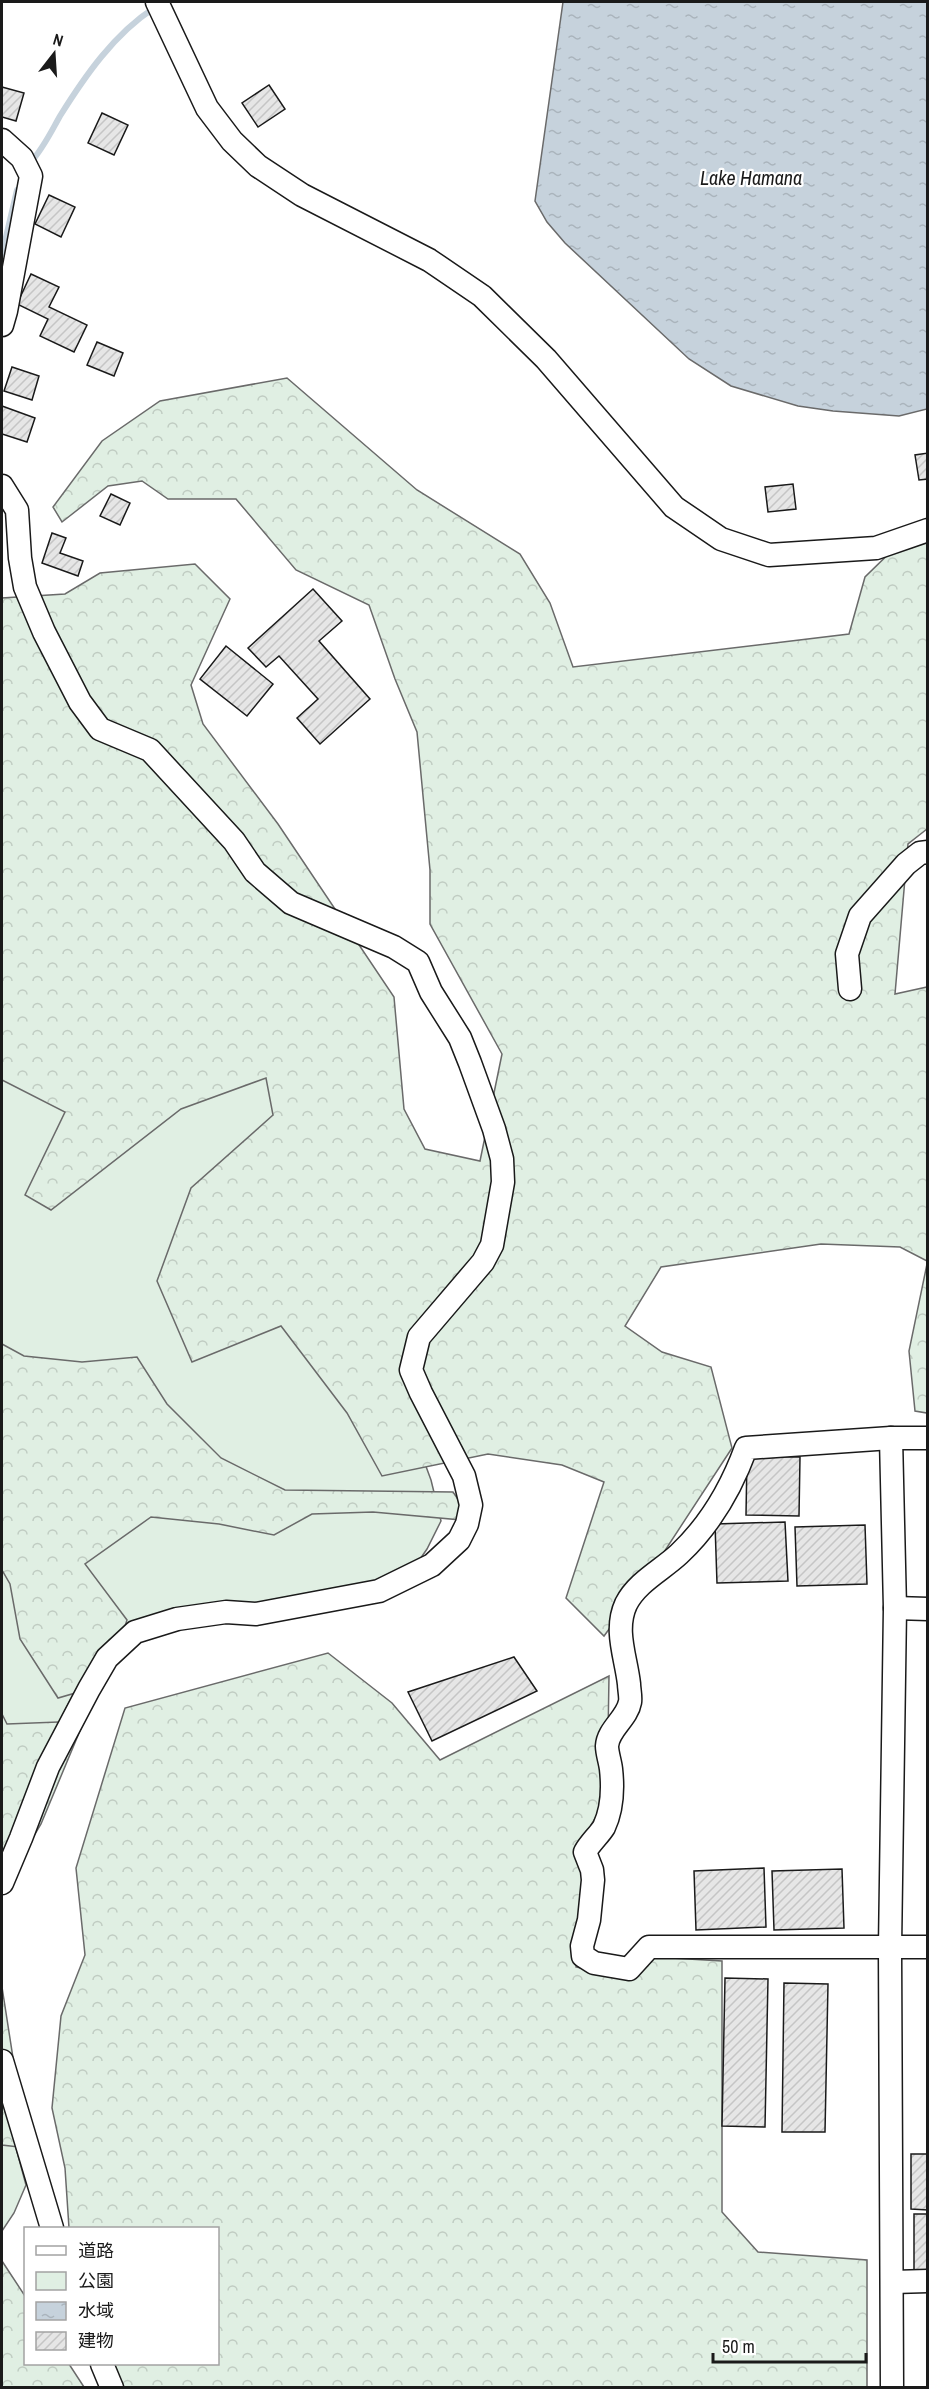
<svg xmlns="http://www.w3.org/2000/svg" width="929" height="2389" font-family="'Archivo Narrow','Noto Sans JP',sans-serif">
	<defs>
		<pattern id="forest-crowns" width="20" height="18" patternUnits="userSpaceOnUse" patternTransform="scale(1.5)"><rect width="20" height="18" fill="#e0efe3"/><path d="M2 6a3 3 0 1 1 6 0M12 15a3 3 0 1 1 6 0" fill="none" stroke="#c0ccc2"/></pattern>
		<pattern id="water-ripples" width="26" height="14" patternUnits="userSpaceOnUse" patternTransform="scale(1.5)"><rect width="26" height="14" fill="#c6d2dc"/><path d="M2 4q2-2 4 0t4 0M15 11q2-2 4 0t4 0" fill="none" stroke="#aab4bc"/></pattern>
		<pattern id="building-hatch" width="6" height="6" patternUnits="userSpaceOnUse" patternTransform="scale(1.5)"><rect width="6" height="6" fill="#e6e6e6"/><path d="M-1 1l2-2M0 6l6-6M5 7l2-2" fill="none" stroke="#c5c5c5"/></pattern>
	</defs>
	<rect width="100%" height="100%" fill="#fff"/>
	<g fill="#e0efe3" stroke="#6a6a6a" stroke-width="1.5">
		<path d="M2,1031l270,18 159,431 10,41 -14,28 -16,23 -95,27 -146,14 -91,70 -32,63 -45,100z"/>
		<path d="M2,2096l24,89 -12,28 -12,18z"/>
	</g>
	<g fill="url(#forest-crowns)" stroke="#6a6a6a" stroke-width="1.5">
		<path d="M287,378l130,112 103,64 30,49 23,64 276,-33 16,-57 40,-39 22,-2v293l-19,15 -13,150 32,-7v274l-27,-14 -79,-3 -160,23 -36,59 37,26 49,15 21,81 -83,127 -45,61 -38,-38 38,-116 -42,-17 -74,-11 -106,22 -35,-63 -66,-87 -89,36 -35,-81 34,-93 82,-73 -7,-37 -85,31 -130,101 -26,-15 40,-83 -63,-32v-482l63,-4 35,-21 95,-9 35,35 -39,86 12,39 75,100 116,173 10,112 21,40 55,12 22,-107 -72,-130v-54l-13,-138 -22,-53 -26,-74 -73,-35 -60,-71h-68l-26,-18 -34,5 -46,36 -9,-15 49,-66 58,-40z"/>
		<path d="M927,1264v149l-12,-2 -6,-60z"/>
		<path d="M2,1344l22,12 58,6 55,-5 30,47 54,54 64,32 168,2 20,29 -100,-9 -61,2 -38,21 -55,-11 -68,-7 -66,47 42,56 -12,38 -26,31 -31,9 -38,-59 -10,-55 -8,-14z"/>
		<path d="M328,1653l64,50 48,57 169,-84 -2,123 -16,26 -15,142 51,12 27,-22 68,4v251l36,40 109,8v127h-750l-12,-23h113v-136h-149l-4,-60 -13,-60 9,-92 24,-61 -9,-87 49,-160z"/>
		<path d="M2,1714l5,10 77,-3 -43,103 -39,66z"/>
		<path d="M2,1987l25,161 -25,-3z"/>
		<path d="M2,2261l23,35 1,68h43l15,23h-82z"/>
	</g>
	<path fill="url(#water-ripples)" stroke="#6a6a6a" stroke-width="1.5" d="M563,2h364v407l-28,7 -66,-5 -35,-5 -67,-20 -42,-27 -124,-116 -18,-21 -12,-21z"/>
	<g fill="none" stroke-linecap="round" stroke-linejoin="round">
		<g stroke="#c6d2dc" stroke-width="6">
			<path d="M30,163c13,-14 21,-31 30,-47 25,-40 54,-82 94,-108"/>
			<path d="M2,254l15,-64"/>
		</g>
	</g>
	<g fill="url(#building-hatch)" stroke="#1a1a1a" stroke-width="1.5">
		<path d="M269,85l16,24 -27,18 -16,-24z"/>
		<path d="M2,87l22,6 -8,28 -14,-4z"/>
		<path d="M102,113l26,12 -14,30 -26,-12z"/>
		<path d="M49,195l26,12 -14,30 -26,-13z"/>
		<path d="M31,274l28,13 -10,20 38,18 -13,27 -34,-16 8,-17 -31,-15z"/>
		<path d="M97,342l26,11 -9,23 -27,-11z"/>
		<path d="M12,367l27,9 -7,24 -28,-9z"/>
		<path d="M2,406l33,12 -8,24 -25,-8z"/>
		<path d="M928,453v26l-9,1 -4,-25z"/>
		<path d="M793,484l3,25 -28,3 -3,-25z"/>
		<path d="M111,494l19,9 -10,22 -20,-9z"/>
		<path d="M52,533l14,5 -6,15 23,8 -5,15 -36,-13z"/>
		<path d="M313,589l29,32 -23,20 51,58 -50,45 -23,-26 21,-19 -39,-43 -13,11 -18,-19z"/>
		<path d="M226,646l47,38 -26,32 -47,-37z"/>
		<path d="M747,1456l53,1 -1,59 -53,-1z"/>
		<path d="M785,1522l3,59 -71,2 -2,-59z"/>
		<path d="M865,1525l2,59 -70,2 -2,-59z"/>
		<path d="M514,1657l23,34 -105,50 -24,-49z"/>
		<path d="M764,1868l2,59 -70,3 -2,-59z"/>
		<path d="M842,1869l2,59 -70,2 -2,-59z"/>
		<path d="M725,1978l43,1 -3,148 -43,-1z"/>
		<path d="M784,1983l44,1 -3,148h-43z"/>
		<path d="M911,2154h17v56l-17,-1z"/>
		<rect x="914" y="2214" width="14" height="56"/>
	</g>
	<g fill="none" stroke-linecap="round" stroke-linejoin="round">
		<defs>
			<g id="minor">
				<path d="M157,2l50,106 25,33 26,25 44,29 127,65 53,36 64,63 128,148 47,32 48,16 107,-7 52,-18"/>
				<path d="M2,140l20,18 9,18 -25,135 -4,14"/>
				<path d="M2,486l15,24 3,48 5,29 19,45 36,70 20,27 50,21 84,91 21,31 36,31 103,44 24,15 13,30 29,46 10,25 24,66 8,30 1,23 -11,63 -9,17 -64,75 -8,33 10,23 43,83 7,29 -4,19 -8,16 -27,25 -53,26 -123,23 -30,-2 -49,7 -42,13 -28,26 -18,31 -41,78 -27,71 -19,45"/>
				<path d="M850,989l-3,-35 13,-38 46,-52 14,-11 8,-1"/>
				<path d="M891,1438l4,170 -5,340 2,440"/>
				<path d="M928,1438h-37l-145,10c-15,41 -35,76 -67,106 -17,16 -42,28 -53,50 -12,26 0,53 3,80 0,5 2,13 1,18 -3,17 -22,27 -23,44 0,7 3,15 4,23 2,18 1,41 -7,58 -5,8 -14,16 -19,25l7,18 1,10 -4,40 -7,26 1,10 11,7 35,6 20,-22h279"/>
				<path d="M895,1608l33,1"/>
				<path d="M2,2061l50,167"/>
				<path d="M893,2282l35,-1"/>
				<path d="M102,2364l10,24"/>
			</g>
		</defs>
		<use href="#minor" stroke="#1a1a1a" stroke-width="25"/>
		<use href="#minor" stroke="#fff" stroke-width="22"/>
	</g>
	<g text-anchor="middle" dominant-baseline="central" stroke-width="4.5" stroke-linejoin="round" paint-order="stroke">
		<g font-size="20" font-style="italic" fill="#1a1a1a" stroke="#fff">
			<text x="751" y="177">Lake Hamana</text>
		</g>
	</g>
	<rect width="929" height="2389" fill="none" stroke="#1a1a1a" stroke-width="6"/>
	<rect x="24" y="2227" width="195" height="138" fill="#ffffff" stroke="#a3a3a3" stroke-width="1.5"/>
	<rect x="36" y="2246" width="30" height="9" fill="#ffffff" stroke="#a3a3a3" stroke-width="1.5"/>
	<text x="78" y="2257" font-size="18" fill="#1a1a1a">道路</text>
	<rect x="36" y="2272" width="30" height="18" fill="#e0efe3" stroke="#a3a3a3" stroke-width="1.5"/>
	<text x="78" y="2287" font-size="18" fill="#1a1a1a">公園</text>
	<rect x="36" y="2302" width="30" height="18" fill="url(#water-ripples)" stroke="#a3a3a3" stroke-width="1.5"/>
	<text x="78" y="2317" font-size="18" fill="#1a1a1a">水域</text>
	<rect x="36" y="2332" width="30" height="18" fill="url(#building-hatch)" stroke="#a3a3a3" stroke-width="1.5"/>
	<text x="78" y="2347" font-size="18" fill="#1a1a1a">建物</text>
	<g transform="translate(54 54) rotate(17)" stroke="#ffffff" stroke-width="4.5" paint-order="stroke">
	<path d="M0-4.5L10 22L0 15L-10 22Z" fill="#1a1a1a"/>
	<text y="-9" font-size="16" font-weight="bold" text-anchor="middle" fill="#1a1a1a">N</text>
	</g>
	<path d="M713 2353v9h153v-9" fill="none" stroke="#1a1a1a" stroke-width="3"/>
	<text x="722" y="2353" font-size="18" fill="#1a1a1a" stroke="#ffffff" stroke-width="4.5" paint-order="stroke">50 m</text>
</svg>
